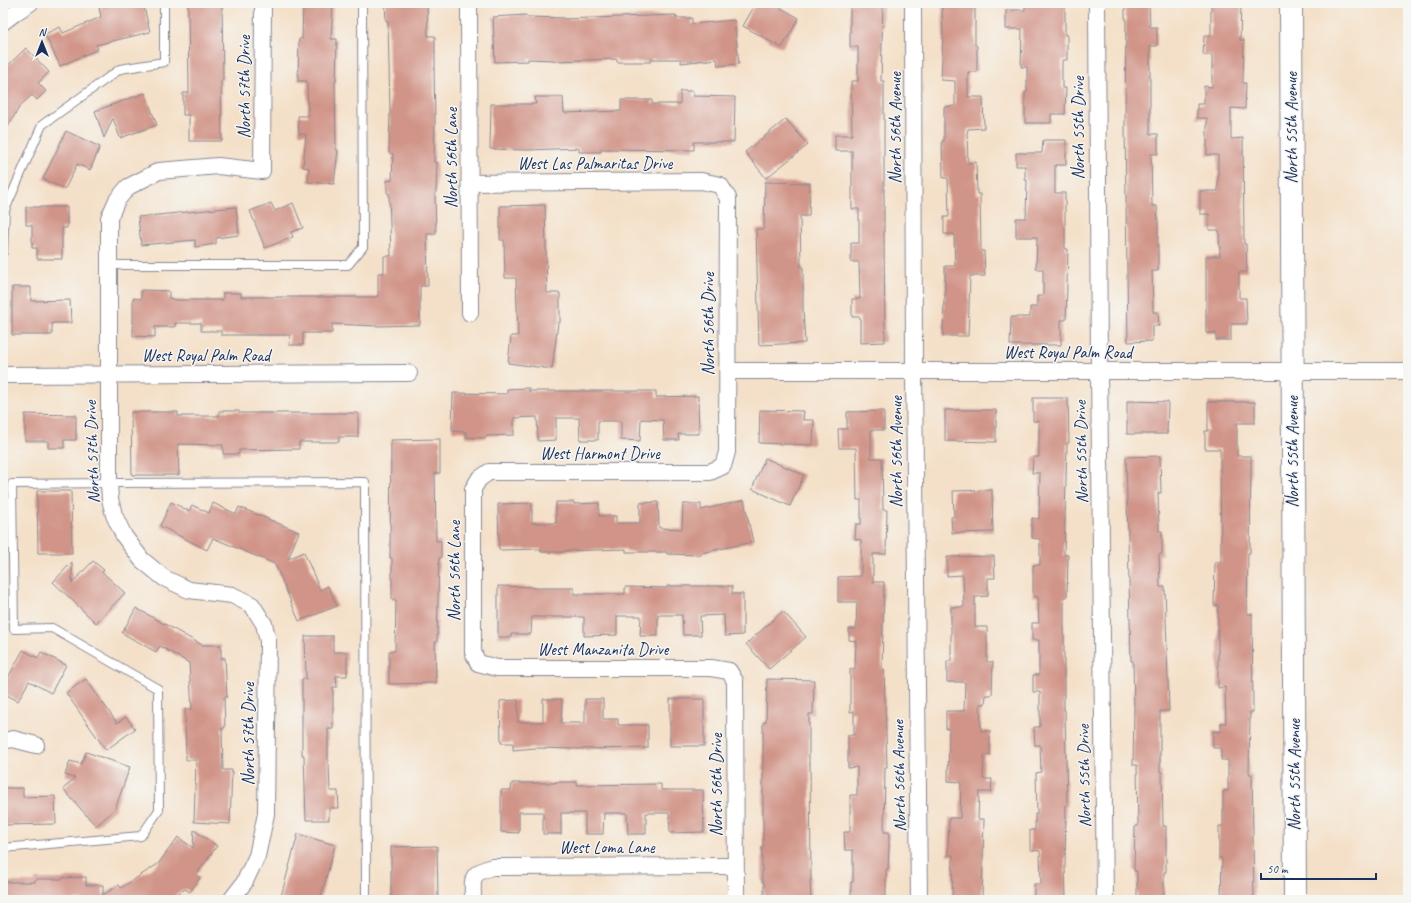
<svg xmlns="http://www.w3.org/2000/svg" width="1411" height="903" font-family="Caveat,sans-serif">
	<rect width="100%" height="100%" fill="#f6f6f2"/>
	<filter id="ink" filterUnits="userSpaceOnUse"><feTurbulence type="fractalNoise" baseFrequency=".025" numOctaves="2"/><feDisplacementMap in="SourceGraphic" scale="8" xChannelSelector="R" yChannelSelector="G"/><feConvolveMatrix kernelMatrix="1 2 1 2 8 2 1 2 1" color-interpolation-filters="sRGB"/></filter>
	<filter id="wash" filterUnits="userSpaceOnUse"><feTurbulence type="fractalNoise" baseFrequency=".012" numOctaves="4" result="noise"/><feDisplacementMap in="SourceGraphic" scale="16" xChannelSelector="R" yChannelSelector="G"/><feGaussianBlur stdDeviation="0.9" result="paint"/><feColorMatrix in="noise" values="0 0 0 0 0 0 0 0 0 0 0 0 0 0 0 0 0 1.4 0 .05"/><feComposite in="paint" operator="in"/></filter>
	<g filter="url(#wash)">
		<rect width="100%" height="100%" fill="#f4e0c8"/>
		<g id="blocks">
			<g fill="#d19488">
				<path d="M121,3h22l7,29 -54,13 2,4 -38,17 -15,-32 15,-7 3,6 38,-16 -2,-9z"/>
				<path d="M188,3h34l1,77h-2l1,61h-33v-26h-6v-22h6z"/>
				<path d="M303,3h30l-2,36h6l-1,43h-1l1,68h2l-4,34 -26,-2 1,-14 -6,-1 3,-33h-7l-1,-18h10l-1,-35h-9l1,-42h3z"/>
				<path d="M385,3h42l1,33h7v33h-1l1,51 -1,42h3l-1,31h-1l1,41h-9l1,52h-8v39l-43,1 -45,-2v9h-29v12h-14l1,-10h-69v-4h-20v-8h-26v4h-20v10l-22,-1v-38l8,1v-9l28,1v7l7,2h47v-7h18v4h135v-1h2v-23h6v-17h7l-2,-63h-2v-13l5,1 1,-27 -4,-1 1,-43 -2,-89h-2z"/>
				<path d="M756,3h16l27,15 -17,30 -39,-22z"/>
				<path d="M850,3h33l-2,78h3v154l1,107 -25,1v-26h-8v-18h8l-1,-37h-8v-19h8v-34h-7v-58h-17v-16h17l-1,-54h7v-34h-8z"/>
				<path d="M942,3h25v4h8v38l2,1v26h-9v25h15l1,31 -16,1 -1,4 1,30 8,-1 1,32h3l1,57h3l1,25h-15l-2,60h-25l1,-37h1v-33h10l-1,-32h-10v-17h5l-1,-39h-5l-1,-37h2v-34l11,-1v-25l-14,-1 2,-44z"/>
				<path d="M1025,3h40v32h2v25h-5v28h4l-1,26h-14v9h-26v-31h2v-25h-6l1,-38h-16v-19h19z"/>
				<path d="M1125,3h24l1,24h7v19h-7v88h8v20h-7l1,52h5l1,15v50h-6l1,41h5l1,14h-7v15l-24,1 -3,-215 1,-109h-1z"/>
				<path d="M1211,3h30l-1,37h4l-1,43h3l-1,26 -14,-1v31l12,-1 1,106h2l1,28h-8v26h7l1,26h-16v16h-15v-7h-10v-77h14l-1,-26h-10v-16h-9v-23h18v-36h-11v-37h-10v-14h7v-18l8,1v-32h-9l1,-19h7z"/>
				<path d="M526,15l1,2 37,1v1l112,-4v3h16v6l42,-4 5,44 -21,2 -1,-7 -36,4v-4h-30v3h-34v-3l-63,2v-1l-26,-1v2l-33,1 -2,-45z"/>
				<path d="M26,48l23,24 -11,11 8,8 -9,9 -5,-5 -12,11 -17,29v-65z"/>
				<path d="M680,91h13v5l42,1 -1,45h-40v8l-93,-1v3h-22v-4l-51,2 -38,-1 1,-45h45l-1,-7h28l1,16 57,-2v-11h31v4h28z"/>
				<path d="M145,93l12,32 -37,13 -7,-20 -9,20 -9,-27z"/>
				<path d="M786,119l22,26 -42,33 -21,-26z"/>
				<path d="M66,131l34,16 -10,23 -13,-6 -12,25 -22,-10z"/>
				<path d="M1043,140h23v25h-11v28h10v56h3l-2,71h-5v25h-51l1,-28h19v-10h7v-11h6v-27h-7l1,-32h-21v-19h10l1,-38h-2v-14h-9v-13h26z"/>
				<path d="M765,182l45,1 -1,33h-9l1,51h2v42l2,34 -46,2 -3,-116h8z"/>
				<path d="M271,203l4,8 18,-8 10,25 -12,4 2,5 -28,11 -15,-37z"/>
				<path d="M545,205l2,88h13v30h-2l-6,46 -44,-6 3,-27h7l-2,-58h-11l-1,-38h-4v-34z"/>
				<path d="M26,207h41v21h-5v31h-25v-11h-5v-23h-6z"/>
				<path d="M236,207l3,28 -23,3v6l-21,3v-7l-54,5 -3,-28z"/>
				<path d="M12,287h19v14l39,-1 1,23h-19v12h-40z"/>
				<path d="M529,388v3h127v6l42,-1 1,38h-21l1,6h-15l-1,-20 -22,-1 -1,22 -19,-1v-19h-23v19h-18l-1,-22h-23v22l-18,1 -1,-24 -23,1v17l-28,1v2l-20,-1v-5l-14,-1 1,-38 54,1v-5z"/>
				<path d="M1033,398h35l1,45h-2l-3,112h4l-1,42h-3v113h1l2,95h-1l-1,61 1,34h-32v-16h7l-1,-33 -10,-1v-20h5v-16h2l-1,-41 5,-1 -1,-27h-5l-1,-18h6v-35h-7v-17h6v-35h-7v-17h7l-1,-26 -5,-1v-31h7v-26l-8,-1v-20l7,1 1,-46h-8l1,-16h6v-36h-6z"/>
				<path d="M1127,401l41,1 -1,32h-40z"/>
				<path d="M1208,402h47v21h-18v33h14l-1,97h-2l-1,61h5l1,98h-3l-1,62h3l2,126h-33l1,-42h-3v-32h4v-35h5v-31h-7v-12h-8v-17l8,1v-9h5l-1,-36 -7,1v-83h-4l1,-43h6l-1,-113h-15v-18h3z"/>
				<path d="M760,410l44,1 -1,9h11l-1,25 -54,-2z"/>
				<path d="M945,410h51v32l-51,-1z"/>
				<path d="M219,411h20v2h119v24h-19v5h-40v7l-60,1v4h-16v-9l-45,-1 1,31h-47l-1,-63h47v4h41z"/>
				<path d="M884,411v19h-13v28h11l1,52h4l-1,44h-13v28h11l-2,87h2l3,98h-2l-1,65h5v16l-1,21h-2v31h-35v-18h2v-32h-8l-1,-18h6v-37h7v-28l-9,1v-33h6v-24l-4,1v-43h5l1,-28 -7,-1v-11h7l1,-27h-19v-25l23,-1v-36l-6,-1 1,-15h5v-24h-4l-1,-52h-17l-1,-19h9v-17z"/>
				<path d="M25,414l51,1v25h-12v8h-16v-7h-23z"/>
				<path d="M440,439v34h-5l1,68h5v17h-2l-2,84h-2l1,41 -47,1v-33h6l1,-51h-4v-42h-2l1,-118z"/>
				<path d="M1160,456l1,37h-3l1,38h3v23l-3,1 1,32h5l4,124h-9v61h2l1,54h3v46h-2v28h-27v-29h-3l1,-45h3l-1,-61h-4l1,-57 -1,-47h-2l-5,-204z"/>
				<path d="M765,458l39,17 -14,31 -38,-17z"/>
				<path d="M992,490l1,42 -41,1 -1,-16h3l-1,-26z"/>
				<path d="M37,491h34l1,62h-34z"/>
				<path d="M744,500l9,42 -52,11v2l-34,-1v-2h-41v-3l-62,2v1h-23v-3l-42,1 -1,-46 34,-1v20h24v-21h18v2l25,-1v13h17v7h24v-20l18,-1 1,26 23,1 1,-25h18v6z"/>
				<path d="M171,502l18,9 3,-6 17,8 4,-10 23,11 3,-7 60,25 -11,27 16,-7 16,38 8,-4 9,20 -38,15 -24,-57 -62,-26 -6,12 -47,-24z"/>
				<path d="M994,556l1,22h-7v18l-13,1v30h12v35h6l-1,33h-6l-1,9h-5l1,27h9v24h-6l-1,24h9l-1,13h-12l-1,27h6l-2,81h-30l1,-45h-5l1,-37h11l1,-36 -13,-1 1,-52h-3v-18h18l1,-29h-18v-21h4v-54h13l-1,-32 -16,1v-19z"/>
				<path d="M93,561l11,9 -2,2 23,21 -29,30 -43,-41 19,-20v21z"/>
				<path d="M498,586l34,1v1h42v6h51v-7l42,1v-2h65v8h11v41l-18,1 -1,-21 -24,1 1,19h-18l-1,-20h-24v21h-18l1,-20h-24v19l-33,1v-19h-52l-1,17h-20v3h-13z"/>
				<path d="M136,608l66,37h19v13h4l2,39h-3l1,31h-3l1,42h9l-2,54 -36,-2 2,-62h-10l-1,-51h7l-3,-46 -29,-17 -4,6 -34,-19z"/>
				<path d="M783,611l23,26 -37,32 -23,-25z"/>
				<path d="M305,636h28v16h14v24h-11l1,11h-4v42h-5v35h1l1,27h8l1,17h-10v12h-23l-2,-65h-2v-76h4z"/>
				<path d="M23,650l15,8 3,-6 25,13 -15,28 -22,-12 -11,20 -15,-8v-6z"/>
				<path d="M86,679l31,44 9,-6 9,12 -29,21 -40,-57z"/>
				<path d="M767,679l47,1 -1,34h-4v49h1l1,118h-1l1,19h-47v-18h-2v-35h1v-125h3z"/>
				<path d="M543,699h19l-1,24h24v-24h18v20h15v6h30v23l-71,1 -42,-1 -22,2v-7h-12l-1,-42 18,-1v22h25z"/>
				<rect x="670" y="699" width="34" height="47"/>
				<path d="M86,752l44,15 -15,42 -19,17 -33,-37 12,-11 -10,-3 5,-14 11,3z"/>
				<path d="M555,782h22v3l84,-1v6h42l1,42 -34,1 -1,-20h-23v21h-18l-1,-21h-23l-1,21h-18v-21h-24v21h-18v-22h-24v21l-18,-1v-42h10l1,-7h43z"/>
				<path d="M3,788h20v9l32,-1 1,28 -53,1z"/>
				<path d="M194,830l23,16 -21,29 4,3 -10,14 -5,-3 -17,11h-165v-18h32v-3h28v-1l23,-1v8h17v10l16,-10 2,3 37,-24 20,-27 15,11z"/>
				<path d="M298,834l37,11 -15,55h-40z"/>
				<path d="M437,846l1,54h-47v-53z"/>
			</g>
		</g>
	</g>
	<g filter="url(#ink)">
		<use href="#blocks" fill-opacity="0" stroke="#888893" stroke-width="1"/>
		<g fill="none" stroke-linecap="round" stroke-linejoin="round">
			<defs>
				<g id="lane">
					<path d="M3,252l2,-42 37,-85 78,-56 44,-7v-59"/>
					<path d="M110,265h238l15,-18 -1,-244"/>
					<path d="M3,848l138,-12 18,-26 -1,-121 -106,-61 -38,1 -2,-145 97,-1 256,-1 1,418"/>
				</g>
				<g id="street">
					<path d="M469,3l1,310"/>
					<path d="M913,3l1,368 5,529"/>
					<path d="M1097,3l2,368 6,529"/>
					<path d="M3,22l13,-10 14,-9"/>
					<path d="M471,183l230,-2 19,4 8,13 -1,254 -4,14 -13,6h-221l-10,7 -6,10v163l5,11 19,5h214l18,3 6,10 1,219"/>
					<path d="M728,371h680"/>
					<path d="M3,375l406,-2"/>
					<path d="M3,741l10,-2 23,6"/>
					<path d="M231,900l13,-17 13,-27 9,-42 2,-173 -4,-17 -12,-19 -20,-10 -43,-5 -25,-12 -22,-18 -18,-24 -10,-21 -4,-16 -1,-16v-265l8,-18 11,-13 31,-16 59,-5 44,5 1,-168"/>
					<path d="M473,900c0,-22 -4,-26 19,-33l243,-1"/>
				</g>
				<path id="secondary" d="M1291,3l4,897"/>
			</defs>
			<use href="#lane" stroke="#888893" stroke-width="10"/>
			<use href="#street" stroke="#888893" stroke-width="18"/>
			<use href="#secondary" stroke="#888893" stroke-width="24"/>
			<use href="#lane" stroke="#fff" stroke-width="8"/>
			<use href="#street" stroke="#fff" stroke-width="16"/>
			<use href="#secondary" stroke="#fff" stroke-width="22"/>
		</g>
	</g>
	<g text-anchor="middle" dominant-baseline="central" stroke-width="3" stroke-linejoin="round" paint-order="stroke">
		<g font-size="17" fill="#1b2f5e" stroke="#f6f6f2">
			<text transform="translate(244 87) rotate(-90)">North 57th Drive</text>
			<text transform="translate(895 128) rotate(-90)">North 56th Avenue</text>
			<text transform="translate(1078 128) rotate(-90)">North 55th Drive</text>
			<text transform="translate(1291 128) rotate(-90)">North 55th Avenue</text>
			<text transform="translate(451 158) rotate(-90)">North 56th Lane</text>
			<text x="595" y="163">West Las Palmaritas Drive</text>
			<text transform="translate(708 324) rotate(-90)">North 56th Drive</text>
			<text x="1068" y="352">West Royal Palm Road</text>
			<text x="206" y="355">West Royal Palm Road</text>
			<text transform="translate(92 452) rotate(-92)">North 57th Drive</text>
			<text transform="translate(896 452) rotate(-90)">North 56th Avenue</text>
			<text transform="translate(1081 452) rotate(-91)">North 55th Drive</text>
			<text transform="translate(1292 452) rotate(-90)">North 55th Avenue</text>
			<text x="600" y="453">West Harmont Drive</text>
			<text transform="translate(454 571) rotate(-90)">North 56th Lane</text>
			<text x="603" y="649">West Manzanita Drive</text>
			<text transform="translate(248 734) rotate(-90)">North 57th Drive</text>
			<text transform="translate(1294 775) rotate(-90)">North 55th Avenue</text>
			<text transform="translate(899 776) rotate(-91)">North 56th Avenue</text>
			<text transform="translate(1084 776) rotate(-91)">North 55th Drive</text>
			<text transform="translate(716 785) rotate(-90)">North 56th Drive</text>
			<text x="607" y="847">West Loma Lane</text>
		</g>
	</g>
	<rect width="1411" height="903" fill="none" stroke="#f6f6f2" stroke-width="16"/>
	<g transform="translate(42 42)" stroke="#f6f6f2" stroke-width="3" paint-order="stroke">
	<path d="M0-3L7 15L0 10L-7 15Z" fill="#1b2f5e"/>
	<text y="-6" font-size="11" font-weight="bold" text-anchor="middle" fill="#1b2f5e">N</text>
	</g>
	<path d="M1261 873v6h115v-6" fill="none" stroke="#1b2f5e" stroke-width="2"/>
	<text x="1267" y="873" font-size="12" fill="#1b2f5e" stroke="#f6f6f2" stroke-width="3" paint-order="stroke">50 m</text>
</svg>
